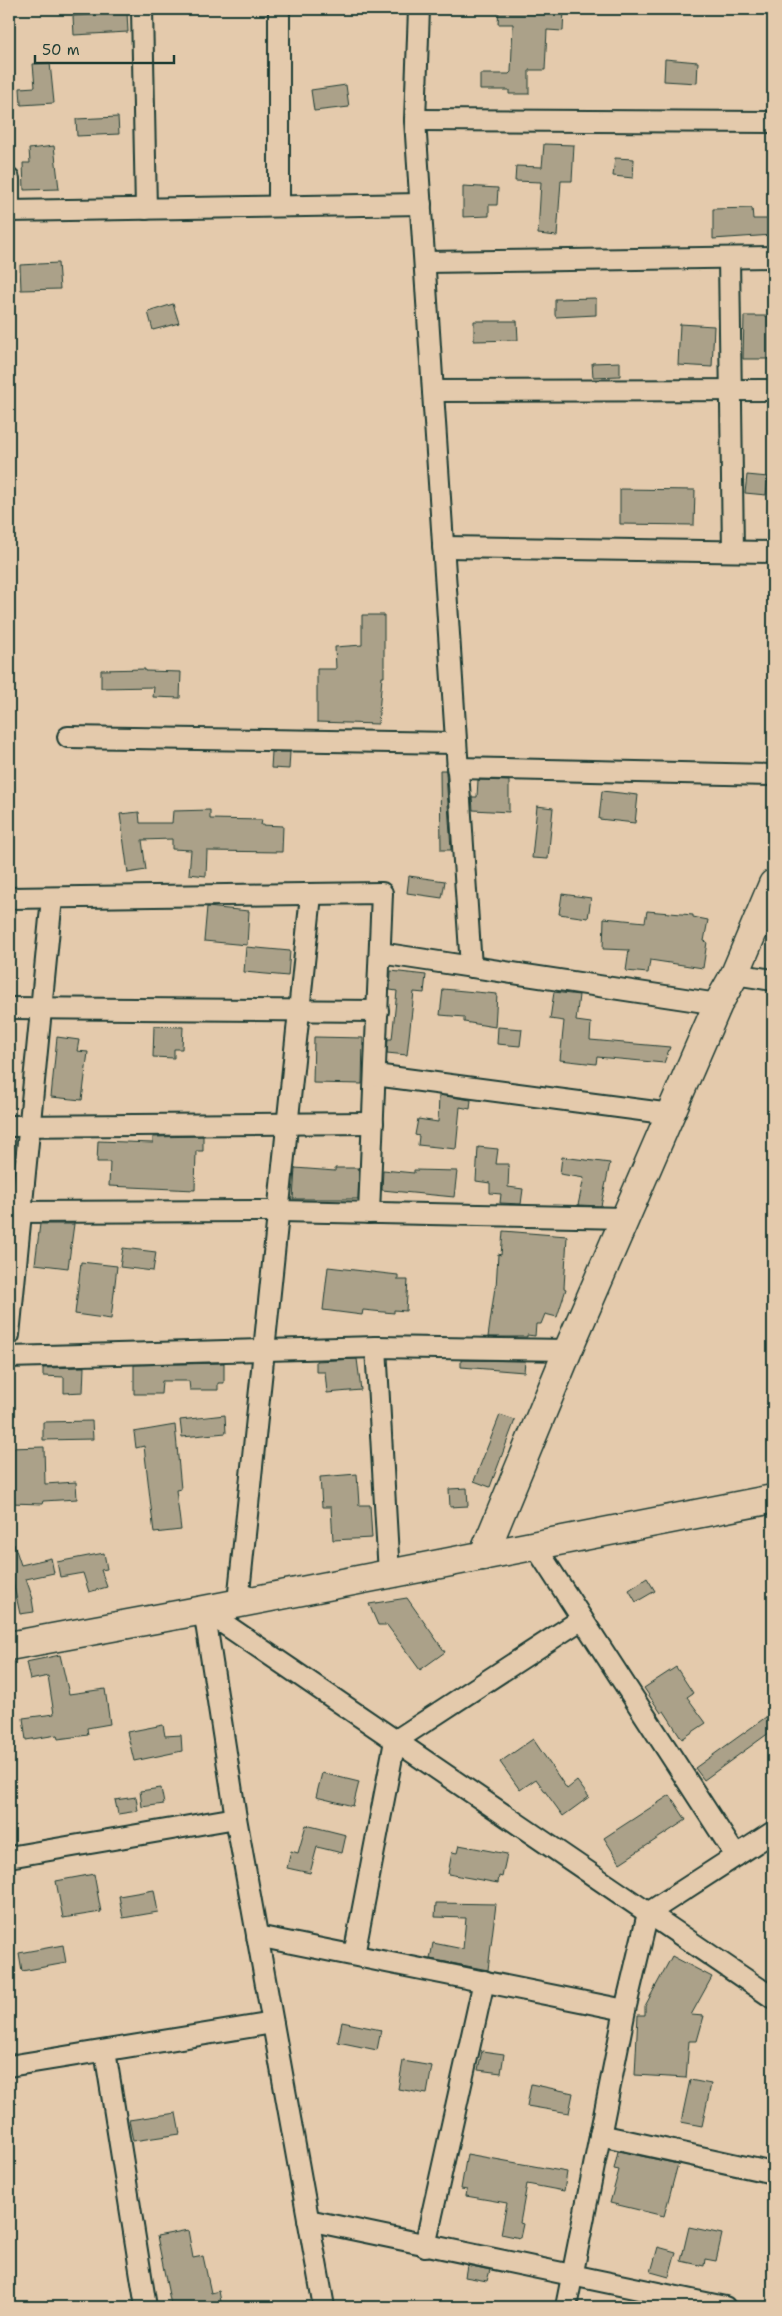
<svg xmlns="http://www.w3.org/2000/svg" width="782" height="2316" font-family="'Shantell Sans',sans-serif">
	<rect width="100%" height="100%" fill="#e4caac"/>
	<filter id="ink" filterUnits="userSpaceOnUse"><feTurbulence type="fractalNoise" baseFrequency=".02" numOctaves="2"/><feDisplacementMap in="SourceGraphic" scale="10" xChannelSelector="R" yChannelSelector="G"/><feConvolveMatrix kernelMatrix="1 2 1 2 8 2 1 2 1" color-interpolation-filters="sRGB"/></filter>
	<g filter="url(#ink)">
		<g fill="#aba189" stroke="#1f3d34">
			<path d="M499,9h65l-1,22 -16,-1 -2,40h-16v24h-20v-4h-29v-16h29l2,-2 2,-48h-15z"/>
			<path d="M127,13l1,19 -54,3 -1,-19z"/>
			<path d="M665,59l33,3 -1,21 -33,-2z"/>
			<path d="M50,63l4,40 -33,2 -1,-17 15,-1 -2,-23z"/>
			<path d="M346,85l3,22 -35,4 -3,-21z"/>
			<path d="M118,117l1,17 -42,2 -1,-17z"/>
			<path d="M544,144l30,1 -2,36h-11l-4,55 -19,-2 3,-52 -26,-1 1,-15 26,1z"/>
			<path d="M54,146l5,43 -35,1 -1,-27h7l-1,-14z"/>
			<path d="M615,158l19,1 -1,19 -20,-2z"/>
			<path d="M463,186l35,2 -1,17h-8v11l-26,1z"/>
			<path d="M752,208l1,11h20v16l-60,4v-30z"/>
			<path d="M58,263l2,26 -39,1 -1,-25z"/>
			<path d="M596,298v17l-40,2 -1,-2v-16z"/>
			<path d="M173,304l6,19 -26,7 -5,-18z"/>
			<path d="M744,316h29v43h-30z"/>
			<path d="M474,321h43l1,19 -44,1z"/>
			<path d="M680,324l34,2 -2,41 -34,-2z"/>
			<path d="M620,362v14l-27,1 -1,-14z"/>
			<path d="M747,475l21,2 -2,18 -21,-2z"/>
			<path d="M620,489l75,1 -1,35 -74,-1z"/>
			<path d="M362,615h22v62h-2l-4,47 -61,-2v-53h19l-1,-22 27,-2z"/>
			<path d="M145,669v2l36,1 -1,26 -27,-1 1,-10 -53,1v-18z"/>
			<path d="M272,752h18l-1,17 -18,-1z"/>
			<path d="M440,770h6v3l5,77h-10z"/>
			<path d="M478,780l31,1v31l-36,-2 -1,-13h5z"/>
			<path d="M602,791l36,4 -3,28 -36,-4z"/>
			<path d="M537,806l16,2 -5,51 -16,-1z"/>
			<path d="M210,810v9l52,1 -1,5 22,1 -1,26 -75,-1 -1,25 -17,-2 2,-24 -19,-1v-10l-30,1 4,30 -18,3 -8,-59 19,-2 1,11h32l1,-12z"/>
			<path d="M409,876l36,5 -3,17 -35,-5z"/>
			<path d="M562,894l29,4 -3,20 -29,-4z"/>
			<path d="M207,907l42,4 -2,34 -43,-4z"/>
			<path d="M647,911l46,4v2l15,3 -4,21 3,1 -4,26 -53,-8 -2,13 -22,-2 3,-21 -26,-1 1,-31 41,4z"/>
			<path d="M246,947l44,4 -2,25 -44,-4z"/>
			<path d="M391,971l35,4 -2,18 -10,-1 -7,63 -20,-2 1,-14h4l5,-48 -7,-1z"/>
			<path d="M443,989l54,5 -2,33 -31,-5v-5l-24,-2z"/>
			<path d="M554,992l25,3 -3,26 15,2 -1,17 80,7 -6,16 -67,-6 -1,7 -36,-4 4,-39 -14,-2z"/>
			<path d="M154,1026l29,1 -1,22h-8v9l-21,-1z"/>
			<path d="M498,1027l24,2 -2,17 -23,-2z"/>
			<path d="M57,1037l22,3 -2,11 11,1 -6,48 -31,-3z"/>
			<path d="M314,1037l49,1 -1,46 -49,-1z"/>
			<path d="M439,1095l32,5 -1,9 -10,-2 -4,42 -38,-4 1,-9 -4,-1 3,-16 20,3z"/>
			<path d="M203,1136v15h-7l-1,39 -86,-4 1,-24h-13l1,-21 55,2v-6z"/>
			<path d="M478,1147l20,2 -2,15h13l-1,23 15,2 -2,15 -21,-1 1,-9 -11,-1v-10l-14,-2z"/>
			<path d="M562,1157l48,6 -9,43 -23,-1 6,-27 -24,-4z"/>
			<path d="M295,1168l40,3v-3h24l-1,31h-65z"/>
			<path d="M383,1170l31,3v-3l43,1 -3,26 -72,-7z"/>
			<path d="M40,1224h34l-6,44 -33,-4z"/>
			<path d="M503,1231l64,5 -3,52 2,1 -9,28 -12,-3 -4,10h-5l-1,12 -8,-1v2h-39l7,-50 1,1 2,-34 3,1z"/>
			<path d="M123,1248l33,4 -3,19 -33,-4z"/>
			<path d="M81,1262l36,4 -6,53 -36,-5z"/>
			<path d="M328,1267l70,8v5h10l-2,31 -12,-1v3l-31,-3 -1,5 -39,-5z"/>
			<path d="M357,1359l4,31 -34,3 -2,-21h-9v-11z"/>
			<path d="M461,1360l64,1 -1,11 -63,-5z"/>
			<path d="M224,1363v20h-6v7h-28l-1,-9h-27l-1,13h-27v-29z"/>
			<path d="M84,1367l-1,25 -19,1v-16l-21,-1v-8z"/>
			<path d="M225,1415l1,18 -44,4 -2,-17z"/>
			<path d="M500,1415l15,5 -25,67 -16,-6z"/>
			<path d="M92,1421l1,18 -50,1v-18z"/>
			<path d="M175,1425l6,64 -5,1 5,40 -27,3 -10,-87 -8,2 -2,-16z"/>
			<path d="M44,1447l1,37 31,-2 1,17 -34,2 -1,3 -32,-1 -1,-55z"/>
			<path d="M357,1474l2,31h11l2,33 -39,2 -2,-33h-9l-2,-30z"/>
			<path d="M467,1488l1,18 -18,1 -1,-18z"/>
			<path d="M14,1544l7,21 30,-7 3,15 -28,6 7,20h-1l2,13 -14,2 -7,-32 -4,1v-37z"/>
			<path d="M104,1553l3,16 -6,1 6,17 -18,5 -6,-19 -23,4 -3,-15z"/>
			<path d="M647,1578l8,13 -19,11 -7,-12z"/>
			<path d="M407,1598l38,54 -25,18 -33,-45h-9l-9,-21z"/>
			<path d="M60,1655l9,39 36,-5 5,35 -23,4 1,7 -30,4 -1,-4 -31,5 -3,-22 31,-4 -6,-38 -18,4 -4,-18z"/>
			<path d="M676,1667l17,26 -6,4 19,26 -24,16 -18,-28 -3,2 -17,-25z"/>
			<path d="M773,1712v18l-69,50 -9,-12z"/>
			<path d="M163,1725l2,11 16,-1 1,16 -48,10 -7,-29z"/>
			<path d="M533,1739l34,50 10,-8 12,16 -26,19 -27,-37 -16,11 -20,-28z"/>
			<path d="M322,1773l37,9 -6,24 -37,-9z"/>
			<path d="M161,1788l3,16 -22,3 -2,-16z"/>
			<path d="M670,1795l16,25 -66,43 -16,-25z"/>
			<path d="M136,1797l2,14 -20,3 -3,-14z"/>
			<path d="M306,1825l40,10 -4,18 -25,-6 -7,26 -23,-5 4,-17 7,2z"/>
			<path d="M459,1845l48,9 -5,23 -3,-1 -1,7 -50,-9 4,-22 5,1z"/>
			<path d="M94,1874l7,38 -38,6 -7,-37z"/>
			<path d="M154,1890l4,22 -35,6 -4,-22z"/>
			<path d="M436,1903l60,1 -8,66 -58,-11 3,-16 30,6 3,-31 -31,-1z"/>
			<path d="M63,1945l3,18 -44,8 -3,-18z"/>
			<path d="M672,1956l40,21 -21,38 13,1 -7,25h-8l-3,37 -51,-3 3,-60h7v-9z"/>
			<path d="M342,2022l39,8 -4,20 -39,-8z"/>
			<path d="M482,2051l22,3 -3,19 -23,-3z"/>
			<path d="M403,2061l29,5 -5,28 -29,-5z"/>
			<path d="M690,2080l21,4 -9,42 -21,-4z"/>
			<path d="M531,2084l42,9 -4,20 -42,-7z"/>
			<path d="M176,2113l4,21 -47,7 -4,-21z"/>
			<path d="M618,2151l60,13 -14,52 -54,-13 9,-33 -5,-1z"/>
			<path d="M467,2154l100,18 -3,19 -37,-7 -7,39 3,1 -3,14 -19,-4 6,-31 -41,-7 1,-6 -6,-1z"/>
			<path d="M689,2227l33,7 -6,27 -11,-2 -1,7 -23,-5z"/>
			<path d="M188,2230l5,28 10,-2 8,37 8,-2 3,16h-47l-1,-3 -3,1 -14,-69z"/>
			<path d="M658,2247l18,5 -7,25 -18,-5z"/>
			<path d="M467,2265l23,5 -3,11 -22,-4z"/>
		</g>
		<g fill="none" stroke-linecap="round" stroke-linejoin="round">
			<defs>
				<g id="street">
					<path d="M142,9l4,200"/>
					<path d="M419,9l-4,111 56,847"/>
					<path d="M415,120l358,2"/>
					<path d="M9,179v32"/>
					<path d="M279,206v-197"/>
					<path d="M9,211l412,-7"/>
					<path d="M729,258l4,293"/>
					<path d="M425,262l348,-5"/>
					<path d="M433,391l340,-1"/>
					<path d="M443,547l330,5"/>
					<path d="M68,737l388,6"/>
					<path d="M457,768l316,7"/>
					<path d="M9,898l373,-5 -13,320"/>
					<path d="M380,953l338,51"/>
					<path d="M735,974l38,6"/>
					<path d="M9,1008l369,3"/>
					<path d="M375,1075l296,39"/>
					<path d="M9,1126l364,-3"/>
					<path d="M9,1212l270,-1 347,7"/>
					<path d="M9,1335l43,-437"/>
					<path d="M376,1347l13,227"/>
					<path d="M9,1357l367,-10 192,3"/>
					<path d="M535,1546l201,310"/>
					<path d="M238,1602l73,-707"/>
					<path d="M204,1610l32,208 88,489"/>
					<path d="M204,1610l569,388"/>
					<path d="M9,1857l227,-39"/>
					<path d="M257,1936l368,74"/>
					<path d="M354,1955l41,-214 187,-122"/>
					<path d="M105,2051l41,256"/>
					<path d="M9,2066l264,-43"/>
					<path d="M600,2135l173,38"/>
					<path d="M308,2220l417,87"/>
					<path d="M425,2246l59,-265"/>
					<path d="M566,2307l59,-297 23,-97 125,-81"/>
				</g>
				<g id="secondary">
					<path d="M483,1556l85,-206 150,-346 17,-30 38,-90"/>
					<path d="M9,1646l195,-36 569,-111"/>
				</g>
			</defs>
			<use href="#street" stroke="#1f3d34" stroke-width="24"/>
			<use href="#secondary" stroke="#1f3d34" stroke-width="31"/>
			<use href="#street" stroke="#e4caac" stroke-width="20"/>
			<use href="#secondary" stroke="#e4caac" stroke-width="28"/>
		</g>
	</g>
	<rect width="782" height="2316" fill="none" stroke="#e4caac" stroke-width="30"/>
	<rect x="15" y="15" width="752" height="2286" fill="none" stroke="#1f3d34" stroke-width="2" filter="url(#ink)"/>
	<path d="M35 55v8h139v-8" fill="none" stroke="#1f3d34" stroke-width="2.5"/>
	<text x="42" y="55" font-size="15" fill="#1f3d34" stroke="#e4caac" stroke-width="4" paint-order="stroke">50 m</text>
</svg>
